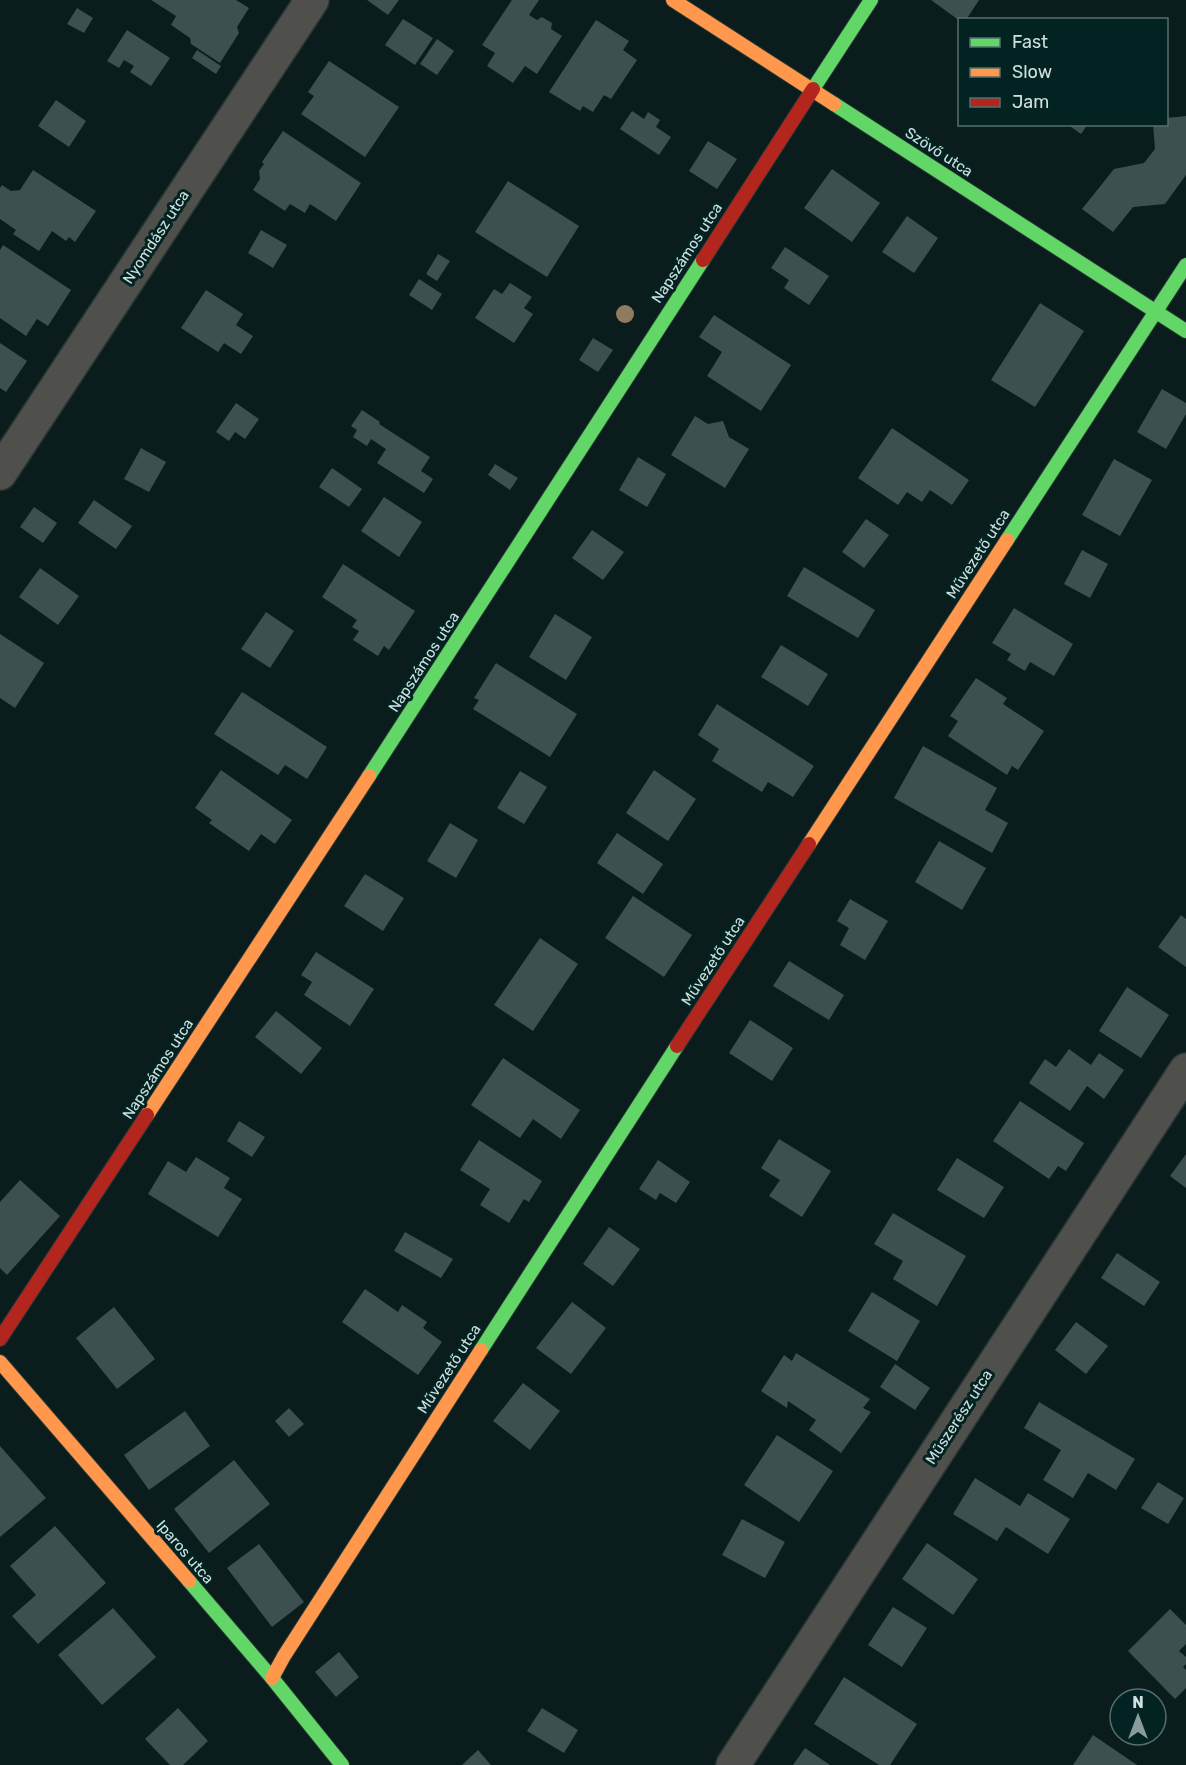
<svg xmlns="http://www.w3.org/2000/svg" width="1186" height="1765" font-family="Rubik,sans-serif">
	<rect width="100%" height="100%" fill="#0a1c1b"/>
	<g fill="#3d4f4f">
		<path d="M151,0h85l13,8 -12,19 2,6 -19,30 -29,-19 -1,-6 -19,-13 5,-9z"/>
		<path d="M367,0h32l-11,15z"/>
		<path d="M512,0h27l-10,15 8,5 5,-3 10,6 -1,6 11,7 -25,38 -12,-8 -12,17 -26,-17 8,-13 -13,-8z"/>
		<path d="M931,0h48l-13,20 -6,1z"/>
		<path d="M77,8l16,10 -9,15 -17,-9z"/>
		<path d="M403,19l30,19 -18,27 -30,-20z"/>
		<path d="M596,20l33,21 -6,9 14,10 -26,39 -7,-4 -11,17 -10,-6 -3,5 -31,-19z"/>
		<path d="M127,30l43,28 -19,28 -21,-14 4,-6 -10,-6 -5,8 -12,-7z"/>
		<path d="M437,39l17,12 -17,24 -17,-11z"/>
		<path d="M197,50l24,16 -5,8 -24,-16z"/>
		<path d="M329,61l70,46 -34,50 -64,-43 13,-18 -6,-4z"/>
		<path d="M56,100l30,21 -17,26 -31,-21z"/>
		<path d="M632,111l12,8 4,-7 12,8 -4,7 15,10 -12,18 -39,-26z"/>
		<path d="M1186,116v59l-21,29 -32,3 -20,25 -31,-23 32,-40 30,-6 11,-14 -2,-25h13v-6z"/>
		<path d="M1067,124h21l-7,10z"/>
		<path d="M283,131l78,52 -25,38 -26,-17 -5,9 -15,-9 -5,7 -32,-21 7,-11 -1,-8 5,-7 -2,-2z"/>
		<path d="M708,141l29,18 -20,30 -28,-18z"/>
		<path d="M832,169l48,34 -28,39 -48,-34z"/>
		<path d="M33,170l63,41 -21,31 -6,-5 -3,4 -14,-10 -13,20 -26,-17 3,-4 -16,-11v-31l2,-3 9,6 9,-1z"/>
		<path d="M508,181l71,45 -32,51 -72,-45z"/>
		<path d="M907,216l31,22 -24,35 -32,-21z"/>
		<path d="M261,230l26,15 -14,23 -25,-15z"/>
		<path d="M3,245l68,45 -23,36 -11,-7 -11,17 -26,-18v-68z"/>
		<path d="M785,247l44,29 -20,29 -25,-17 5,-8 -18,-12z"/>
		<path d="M438,254l12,7 -13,20 -11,-7z"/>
		<path d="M419,279l23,15 -10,16 -23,-15z"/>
		<path d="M510,283l22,14 -8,11 9,6 -19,29 -39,-25 19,-29 8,5z"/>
		<path d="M206,290l37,24 -7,11 17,11 -12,18 -17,-11 -6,9 -37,-24z"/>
		<path d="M1040,303l44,28 -49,76 -44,-27z"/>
		<path d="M714,315l77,50 -30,46 -54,-35 15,-24 -23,-15z"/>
		<path d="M593,338l20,12 -15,22 -19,-12z"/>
		<path d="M0,343l27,18 -21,31 -6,-4z"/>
		<path d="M1162,389l24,14v11l-20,35 -29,-17z"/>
		<path d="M236,403l23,16 -14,20 -10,-7 -6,9 -13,-9z"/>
		<path d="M362,410l18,12 -1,2 51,33 -9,14 12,8 -9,14 -47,-30 9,-14 -15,-10 -4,7 -14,-9 4,-7 -6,-4z"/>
		<path d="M695,416l13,8 15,-3 6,16 20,12 -24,39 -54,-33z"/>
		<path d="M892,428l77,52 -17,25 -22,-15 -8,12 -15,-10 -9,13 -40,-27z"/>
		<path d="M141,448l25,14 -17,30 -25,-13z"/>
		<path d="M638,457l28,17 -19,33 -28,-17z"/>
		<path d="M1114,459l38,21 -32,56 -38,-21z"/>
		<path d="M495,464l23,14 -8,12 -22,-15z"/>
		<path d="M332,468l30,21 -13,18 -30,-20z"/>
		<path d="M384,497l38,25 -23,35 -38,-26z"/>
		<path d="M94,500l38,26 -16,23 -38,-26z"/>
		<path d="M34,507l23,16 -14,20 -23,-16z"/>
		<path d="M866,519l23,16 -25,33 -22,-16z"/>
		<path d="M592,530l32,22 -21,28 -31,-22z"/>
		<path d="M1082,550l26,14 -18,34 -26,-14z"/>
		<path d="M343,564l72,47 -26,39 -5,-4 -6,10 -25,-16 6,-9 -7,-4 5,-7 -35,-23z"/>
		<path d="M804,567l71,43 -17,28 -71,-42z"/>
		<path d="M40,568l39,28 -21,29 -39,-28z"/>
		<path d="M1014,608l59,36 -19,32 -24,-14 -5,9 -18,-11 4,-6 -19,-11z"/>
		<path d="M266,612l28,19 -24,37 -29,-19z"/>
		<path d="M555,614l37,23 -26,43 -37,-23z"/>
		<path d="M0,634l44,29 -29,45 -15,-10z"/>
		<path d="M781,645l47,29 -20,32 -47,-29z"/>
		<path d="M496,663l81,51 -27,43 -77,-48 6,-9 -5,-2z"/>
		<path d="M976,678l31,20 -4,6 41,27 -26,39 -6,-4 -5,9 -59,-39 10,-15 -8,-5z"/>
		<path d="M242,692l85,55 -20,32 -22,-14 -7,10 -64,-41z"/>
		<path d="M717,704l97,62 -21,31 -25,-15 -6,10 -50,-31 7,-12 -21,-14z"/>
		<path d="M923,746l74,42 -12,22 23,13 -16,30 -98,-55z"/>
		<path d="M221,770l71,50 -17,24 -14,-10 -12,17 -40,-28 3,-3 -17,-12z"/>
		<path d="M654,770l42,29 -28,42 -42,-28z"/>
		<path d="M520,771l27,16 -23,37 -27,-16z"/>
		<path d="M450,823l28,17 -22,38 -29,-17z"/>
		<path d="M617,833l46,31 -20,30 -46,-31z"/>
		<path d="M939,841l47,27 -24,42 -47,-28z"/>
		<path d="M365,874l39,24 -21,33 -39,-25z"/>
		<path d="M633,896l59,39 -28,42 -59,-39z"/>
		<path d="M850,899l38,22 -23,39 -25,-15 9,-17 -12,-7z"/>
		<path d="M1181,915l5,4v48l-28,-20z"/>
		<path d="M540,938l38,26 -45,67 -39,-26z"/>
		<path d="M316,952l58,37 -24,37 -46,-31 8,-13 -11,-7z"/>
		<path d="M789,961l55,34 -15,25 -56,-34z"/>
		<path d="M1127,987l42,28 -28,43 -42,-27z"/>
		<path d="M276,1011l46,37 -21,26 -46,-37z"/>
		<path d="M750,1020l43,28 -21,33 -43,-28z"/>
		<path d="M1069,1049l22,16 8,-12 25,17 -20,29 -17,-13 -17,25 -41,-28 16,-24 11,8z"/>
		<path d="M503,1058l77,52 -19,29 -28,-20 -13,19 -49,-33z"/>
		<path d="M1020,1101l64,42 -18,28 -8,-5 -9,13 -56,-38z"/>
		<path d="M239,1121l26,16 -13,20 -25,-16z"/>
		<path d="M779,1139l52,32 -29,46 -33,-21 11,-16 -19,-12z"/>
		<path d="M479,1140l63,41 -13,21 -5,-3 -15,24 -29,-18 10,-16 -30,-19z"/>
		<path d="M1186,1154v34l-16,-12z"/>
		<path d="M196,1157l34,21 -6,10 18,11 -24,38 -70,-43 20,-33 18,11z"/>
		<path d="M957,1158l47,29 -20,31 -47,-28z"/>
		<path d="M658,1160l32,22 -14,21 -16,-10 -4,7 -17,-11z"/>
		<path d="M20,1180l40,36 -53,59 -7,-7v-66z"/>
		<path d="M893,1213l73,43 -29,50 -44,-27 10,-18 -29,-17z"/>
		<path d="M609,1227l31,22 -27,37 -30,-22z"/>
		<path d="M405,1232l48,27 -12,19 -47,-27z"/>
		<path d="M1117,1253l43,29 -16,24 -43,-28z"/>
		<path d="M365,1289l33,23 4,-7 25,17 -4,6 19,14 -24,33 -76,-53z"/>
		<path d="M872,1292l48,29 -23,40 -49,-30z"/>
		<path d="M572,1302l34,26 -35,46 -35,-26z"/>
		<path d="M114,1307l41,52 -38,30 -41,-51z"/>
		<path d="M1076,1322l32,24 -22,28 -31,-24z"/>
		<path d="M796,1353l74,46 -7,9 8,4 -30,41 -32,-23 7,-10 -28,-19 -1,7 -26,-17 23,-36 8,6z"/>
		<path d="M895,1364l35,24 -15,22 -35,-23z"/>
		<path d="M523,1383l37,28 -30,39 -37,-29z"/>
		<path d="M1039,1402l96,57 -19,31 -28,-17 -15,25 -30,-18 18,-30 -37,-22z"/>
		<path d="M289,1408l15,16 -15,13 -14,-16z"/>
		<path d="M185,1411l25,35 -61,44 -25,-35z"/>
		<path d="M777,1435l56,36 -34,51 -55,-37z"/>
		<path d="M0,1446l46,52 -46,39z"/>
		<path d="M234,1460l36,44 -61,49 -35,-44z"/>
		<path d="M975,1478l45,28 8,-13 42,26 -22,35 -42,-27 -9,14 -44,-27z"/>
		<path d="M1158,1482l26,16 -16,26 -27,-16z"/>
		<path d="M742,1519l43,23 -20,36 -43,-23z"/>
		<path d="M55,1526l51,57 -68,61 -26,-28 24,-21 -26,-29z"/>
		<path d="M927,1543l51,36 -25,36 -51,-36z"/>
		<path d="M259,1544l45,58 -32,25 -45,-59z"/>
		<path d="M893,1607l34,21 -25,39 -34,-22z"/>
		<path d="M113,1608l43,49 -54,48 -44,-50z"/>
		<path d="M1170,1609l16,16v19l-7,7 7,6v7l-3,3 3,3v18l-11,11 -47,-48z"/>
		<path d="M339,1652l20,25 -23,20 -21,-25z"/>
		<path d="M844,1677l73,47 -27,41h-11l-65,-41z"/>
		<path d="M178,1708l30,33 -25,24h-13l-25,-26z"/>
		<path d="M542,1708l36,22 -14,23 -37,-22z"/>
		<path d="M1093,1735l44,30h-64z"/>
		<path d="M805,1748l25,17h-37z"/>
		<path d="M478,1750l13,15h-29z"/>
	</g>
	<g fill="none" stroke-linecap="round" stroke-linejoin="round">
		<defs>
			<g id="street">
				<path d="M0,473l312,-473"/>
				<path d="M733,1765l453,-695"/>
			</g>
			<g id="fast">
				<path d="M813,89l58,-89"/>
				<path d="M834,104l352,227"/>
				<path d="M1007,540l179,-275"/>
				<path d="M369,776l334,-516"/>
				<path d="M481,1350l196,-304"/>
				<path d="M189,1581l83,97 70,87"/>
			</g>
			<g id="slow">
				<path d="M673,0l161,104"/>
				<path d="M809,844l198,-304"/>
				<path d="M147,1115l222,-339"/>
				<path d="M0,1362l189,219"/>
				<path d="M272,1678l12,-22 197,-306"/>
			</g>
			<g id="jam">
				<path d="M703,260l110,-171"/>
				<path d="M677,1046l132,-202"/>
				<path d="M0,1339l147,-224"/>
			</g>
		</defs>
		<use href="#street" stroke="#273635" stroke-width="36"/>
		<use href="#fast" stroke="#273635" stroke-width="16"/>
		<use href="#slow" stroke="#273635" stroke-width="16"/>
		<use href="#jam" stroke="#273635" stroke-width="16"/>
		<use href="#street" stroke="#4f4f4c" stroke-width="33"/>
		<use href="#fast" stroke="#63d668" stroke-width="14"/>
		<use href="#slow" stroke="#ff974d" stroke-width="14"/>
		<use href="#jam" stroke="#b3261e" stroke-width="14"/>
	</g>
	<circle fill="#907a60" cx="625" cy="314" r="9"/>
	<g text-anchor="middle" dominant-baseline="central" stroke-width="6" stroke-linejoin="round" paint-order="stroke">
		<g font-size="15" fill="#cfe0e0" stroke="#032322">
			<text transform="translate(939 152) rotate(33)">Szövő utca</text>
			<text transform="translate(156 237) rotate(-57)">Nyomdász utca</text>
			<text transform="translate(687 253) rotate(-57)">Napszámos utca</text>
			<text transform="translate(978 554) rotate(-57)">Művezető utca</text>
			<text transform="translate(424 662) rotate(-57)">Napszámos utca</text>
			<text transform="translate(713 961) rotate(-57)">Művezető utca</text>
			<text transform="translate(158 1069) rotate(-57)">Napszámos utca</text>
			<text transform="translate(449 1369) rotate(-57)">Művezető utca</text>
			<text transform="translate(959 1417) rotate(-57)">Műszerész utca</text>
			<text transform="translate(185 1552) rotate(49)">Iparos utca</text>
		</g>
	</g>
	<rect x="958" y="18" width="210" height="108" fill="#032322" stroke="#556f6e" stroke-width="1.5"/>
	<rect x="970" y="38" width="30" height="9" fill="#63d668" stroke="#556f6e" stroke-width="1.5"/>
	<text x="1012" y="48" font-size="18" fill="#cfe0e0">Fast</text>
	<rect x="970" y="68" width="30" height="9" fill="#ff974d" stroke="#556f6e" stroke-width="1.5"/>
	<text x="1012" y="78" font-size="18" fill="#cfe0e0">Slow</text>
	<rect x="970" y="98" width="30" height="9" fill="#b3261e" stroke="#556f6e" stroke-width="1.5"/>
	<text x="1012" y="108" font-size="18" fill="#cfe0e0">Jam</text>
	<g transform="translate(1138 1717)"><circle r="28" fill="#032322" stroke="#556f6e" stroke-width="1.5"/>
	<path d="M0-4.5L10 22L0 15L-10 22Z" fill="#8a9b9b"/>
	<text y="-9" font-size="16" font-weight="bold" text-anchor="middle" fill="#cfe0e0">N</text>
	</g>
</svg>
